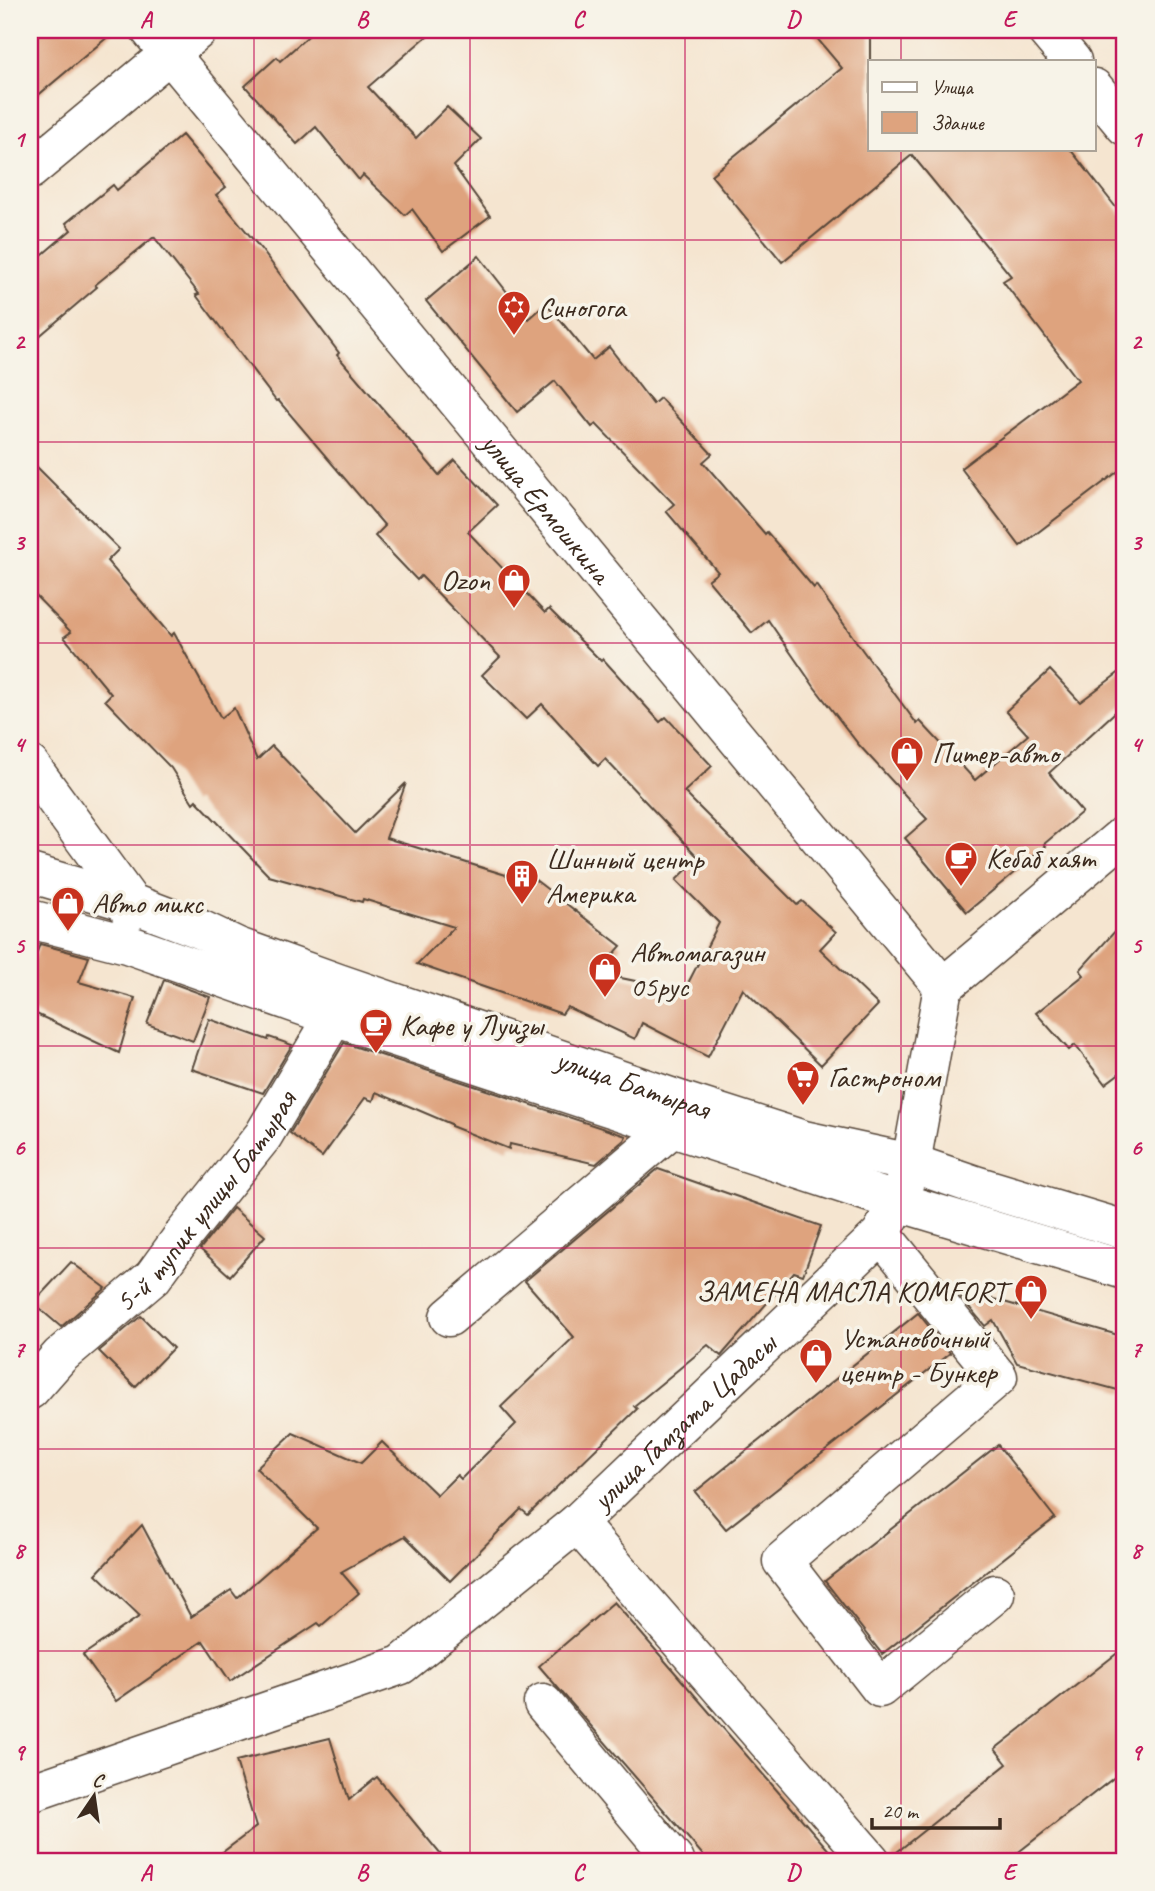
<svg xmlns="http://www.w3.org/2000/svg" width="1155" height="1891" font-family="Caveat,sans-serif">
	<rect width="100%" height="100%" fill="#f7f3e8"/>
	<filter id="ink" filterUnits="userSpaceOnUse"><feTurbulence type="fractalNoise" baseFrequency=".0143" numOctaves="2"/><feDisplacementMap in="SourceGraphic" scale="14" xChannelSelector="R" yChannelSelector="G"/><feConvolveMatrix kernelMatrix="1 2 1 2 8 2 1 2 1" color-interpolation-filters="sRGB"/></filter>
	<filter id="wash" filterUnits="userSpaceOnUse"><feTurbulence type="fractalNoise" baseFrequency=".00686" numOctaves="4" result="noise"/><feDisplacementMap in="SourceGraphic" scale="28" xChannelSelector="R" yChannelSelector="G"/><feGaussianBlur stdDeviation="1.57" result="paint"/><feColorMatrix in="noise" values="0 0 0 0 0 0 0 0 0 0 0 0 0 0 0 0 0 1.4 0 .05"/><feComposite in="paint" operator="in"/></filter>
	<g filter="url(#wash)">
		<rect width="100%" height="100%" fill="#f5e5d0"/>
		<g id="blocks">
			<g fill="#dea37e">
				<path d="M30,30h86l-86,72z"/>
				<path d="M315,30h119l-66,57 48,51 31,-31 34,32 -27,27 36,50 -47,35 -31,-42 -7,6 -42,-40 -4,5 -43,-53 -19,17 -52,-58 32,-29 3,4z"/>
				<path d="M810,30h60v119h200l55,70v247l-105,80 -59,-78 117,-88 -75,-99 8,-5 -99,-121 -130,107 -71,-87 131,-107z"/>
				<path d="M182,135l44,52 -10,8 45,54 78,104 -2,2 102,120 16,-15 42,45 -29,27 77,81 4,-4 52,52 2,-2 57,63 6,-5 46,49 -28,26 113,113 5,-4 34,31 -16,17 58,56 -57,60 -78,-76 -35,68 -66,-34 -7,16 -68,-32 -5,7 -145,-50 37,-37 -91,-28 -1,3 -93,-26 -73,-76 -3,3 -22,-35 -66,-68 6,-6 -47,-57 7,-5 -41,-42v-130l89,89 -12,12 64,75 3,-3 47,85 13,-10 23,52 15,-14 83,87 51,-50 -20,55 120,37 10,-10 105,81 -24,27 87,18 35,-68 -43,-43 23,-22 -94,-99 -7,7 -56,-62 -16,15 -44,-44 18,-18 -79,-81 -4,4 -42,-44 10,-10 -107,-126 -2,1 -80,-106 3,-1 -45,-57 -59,48 2,2 -67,57v-79l41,-35 -5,-7 47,-38 4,5z"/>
				<path d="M479,256l49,63 18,-16 47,57 16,-13 44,57 7,-6 52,56 -9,8 62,72 2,-2 47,56 2,-3 47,66 54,73 3,-3 55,59 53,-45 -22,-24 44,-41 30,32 45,-34v35l-76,70 33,39 -38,32 2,2 -79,66 -62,-74 22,-19 -68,-74 -44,-57 -47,-68 -16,13 -44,-53 10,-8 -52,-61 8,-7 -78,-80 -4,3 -37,-46 -38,31 -91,-111z"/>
				<path d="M1125,920v149l-20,15 -30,-39 -6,5 -33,-37 48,-38 -4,-5z"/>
				<path d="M40,944l49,13 -10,25 56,16 -16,55 -89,-42v-41z"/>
				<path d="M164,980l46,17 -17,44 -46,-17z"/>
				<path d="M209,1019l59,21 1,-3 23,8 -29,48 -71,-24z"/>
				<path d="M344,1043l282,93 -2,4 -28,24 -86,-20 -1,5 -58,-23v-2l-75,-32 -3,9 -8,-3 -43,59 -32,-24z"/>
				<path d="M658,1169l163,57 -18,49 -9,-3 -73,84 -13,-11 -74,61 3,3 -109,106 -7,-6 -71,72 -45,-45 -64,36 18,21 -38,33 -3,-3 -88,58 -27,-40 -87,60 -33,-46 57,-39 -44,-42 46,-49 49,92 40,-27 6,8 80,-70 -61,-60 37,-35 68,30 21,-21 55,53 20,-20 4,4 55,-55 -15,-17 73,-70 -49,-56z"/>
				<path d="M233,1208l32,28 -35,40 -30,-27z"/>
				<path d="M71,1262l35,26 -45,39 -28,-24z"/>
				<path d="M952,1287l173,50v55l-108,-29 -24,-43 -8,6z"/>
				<path d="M918,1313l32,40 -224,176 -31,-37z"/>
				<path d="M141,1316l32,32 -38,39 -36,-36z"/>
				<path d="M998,1445l57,73 -173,136 -57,-73z"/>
				<path d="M614,1602l224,259h-130l-169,-195z"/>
				<path d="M1125,1647v122l-118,92h-115v-5l115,-92 -12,-15z"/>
				<path d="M330,1738l19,62 28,-23 69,84h-235l45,-34 -20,-66z"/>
			</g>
		</g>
	</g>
	<g filter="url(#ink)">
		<use href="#blocks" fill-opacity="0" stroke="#574639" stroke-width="2"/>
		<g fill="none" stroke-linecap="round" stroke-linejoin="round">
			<defs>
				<g id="minor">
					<path id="s1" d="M150,30l793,957"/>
					<path d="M30,170l168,-140"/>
					<path d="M881,1234l117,143 -216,184 98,127 115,-94"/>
					<path d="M449,1317l223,-189 10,-27"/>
					<path id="s2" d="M30,1390l30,-34 93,-79 29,-40 81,-101 71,-119 4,-31"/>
					<path d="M577,1523l294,338"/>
					<path d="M543,1703l132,158"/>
					<path id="s3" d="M30,1793l371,-128 176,-142 304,-289 17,-32 13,-39 32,-176 182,-153"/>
				</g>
				<g id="major">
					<path d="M1046,30l26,31"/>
					<path d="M1094,88l31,38"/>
					<path d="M30,765l101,138 -1,9"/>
					<path id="s4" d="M30,873l101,30 71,27 36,17 100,36 344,118 122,39 107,23 64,22 150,45"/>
					<path d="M30,919l97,25 207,73 564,185 227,68"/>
				</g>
			</defs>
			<use href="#minor" stroke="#574639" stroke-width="41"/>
			<use href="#major" stroke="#574639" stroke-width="41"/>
			<use href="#minor" stroke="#fff" stroke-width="38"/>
			<use href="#major" stroke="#fff" stroke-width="38"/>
		</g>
	</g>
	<path fill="none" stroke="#c2185b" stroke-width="2" stroke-opacity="0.55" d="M254,30v1831M470,30v1831M685,30v1831M901,30v31M901,149v1712M30,240h1095M30,442h1095M30,643h1095M30,845h1095M30,1046h1095M30,1248h1095M30,1449h1095M30,1651h1095"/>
	<defs>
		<symbol id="synagogue-pin" viewBox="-11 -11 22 30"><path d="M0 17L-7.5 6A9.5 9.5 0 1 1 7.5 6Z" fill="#c8321e" stroke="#f7f3e8"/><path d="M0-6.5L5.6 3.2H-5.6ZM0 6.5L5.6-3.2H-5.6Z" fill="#fff"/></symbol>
		<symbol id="shop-pin" viewBox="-11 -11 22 30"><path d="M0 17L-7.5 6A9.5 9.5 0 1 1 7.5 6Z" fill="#c8321e" stroke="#f7f3e8"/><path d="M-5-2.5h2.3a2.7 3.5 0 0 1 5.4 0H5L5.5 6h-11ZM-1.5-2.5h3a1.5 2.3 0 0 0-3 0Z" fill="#fff"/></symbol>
		<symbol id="cafe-pin" viewBox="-11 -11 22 30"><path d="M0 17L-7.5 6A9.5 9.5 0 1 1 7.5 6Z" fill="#c8321e" stroke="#f7f3e8"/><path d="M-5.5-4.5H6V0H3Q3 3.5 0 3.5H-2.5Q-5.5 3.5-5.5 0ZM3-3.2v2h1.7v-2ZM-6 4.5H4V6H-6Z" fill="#fff"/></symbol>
		<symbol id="building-pin" viewBox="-11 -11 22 30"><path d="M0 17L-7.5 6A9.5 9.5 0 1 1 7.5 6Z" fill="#c8321e" stroke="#f7f3e8"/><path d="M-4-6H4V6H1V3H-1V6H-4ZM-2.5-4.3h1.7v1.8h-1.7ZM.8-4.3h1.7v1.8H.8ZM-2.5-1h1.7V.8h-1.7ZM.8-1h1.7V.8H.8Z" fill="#fff"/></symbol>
		<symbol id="supermarket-pin" viewBox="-11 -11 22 30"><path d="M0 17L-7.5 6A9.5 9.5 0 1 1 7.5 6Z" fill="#c8321e" stroke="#f7f3e8"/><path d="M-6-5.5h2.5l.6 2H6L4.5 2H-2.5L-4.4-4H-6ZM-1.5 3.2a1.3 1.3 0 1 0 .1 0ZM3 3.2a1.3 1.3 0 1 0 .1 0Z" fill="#fff"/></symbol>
	</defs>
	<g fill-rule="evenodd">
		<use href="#synagogue-pin" x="495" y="288" width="38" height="52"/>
		<use href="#shop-pin" x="495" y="561" width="38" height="52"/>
		<use href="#shop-pin" x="888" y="734" width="38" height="52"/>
		<use href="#cafe-pin" x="942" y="839" width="38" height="52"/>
		<use href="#building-pin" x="503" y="857" width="38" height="52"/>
		<use href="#shop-pin" x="49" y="884" width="38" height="52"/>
		<use href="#shop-pin" x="586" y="950" width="38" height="52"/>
		<use href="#cafe-pin" x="357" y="1006" width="38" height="52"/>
		<use href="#supermarket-pin" x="784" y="1058" width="38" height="52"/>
		<use href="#shop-pin" x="1012" y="1272" width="38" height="52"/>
		<use href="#shop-pin" x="797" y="1336" width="38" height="52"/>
	</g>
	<g text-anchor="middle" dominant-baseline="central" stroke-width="7" stroke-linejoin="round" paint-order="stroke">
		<g font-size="30" fill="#3b2a1e" stroke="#f7f3e8" text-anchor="start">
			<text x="538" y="307">Синогога</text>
			<text x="490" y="580" text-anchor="end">Ozon</text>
			<text x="932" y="753">Питер-авто</text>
			<text x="986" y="858">Кебаб хаят</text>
			<text x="546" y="859">Шинный центр<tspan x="546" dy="34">Америка</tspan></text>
			<text x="92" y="903">Авто микс</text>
			<text x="630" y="952">Автомагазин<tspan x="630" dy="34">05рус</tspan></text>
			<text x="400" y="1025">Кафе у Луизы</text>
			<text x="828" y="1077">Гастроном</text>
			<text x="1006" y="1291" text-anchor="end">ЗАМЕНА МАСЛА KOMFORT</text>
			<text x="840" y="1338">Установочный<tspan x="840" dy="34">центр - Бункер</tspan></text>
		</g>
		<g font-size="30" fill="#3b2a1e" stroke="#f7f3e8">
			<text stroke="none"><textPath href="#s1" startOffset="621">улица Ермошкина</textPath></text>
			<text stroke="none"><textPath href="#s4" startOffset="639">улица Батырая</textPath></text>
			<text stroke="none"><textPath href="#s2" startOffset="259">5-й тупик улицы Батырая</textPath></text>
			<text stroke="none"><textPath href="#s3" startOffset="766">улица Гамзата Цадасы</textPath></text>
		</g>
	</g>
	<rect width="1155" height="1891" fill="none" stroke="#f7f3e8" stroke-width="77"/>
	<rect x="868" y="60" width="228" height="91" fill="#f7f3e8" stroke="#aca397" stroke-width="2"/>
	<rect x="882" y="82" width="35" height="10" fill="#ffffff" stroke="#aca397" stroke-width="2"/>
	<text x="931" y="94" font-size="21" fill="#3b2a1e">Улица</text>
	<rect x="882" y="112" width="35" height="21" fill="#dea37e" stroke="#aca397" stroke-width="2"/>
	<text x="931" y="130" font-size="21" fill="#3b2a1e">Здание</text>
	<g transform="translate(94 1796) rotate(13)" stroke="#f7f3e8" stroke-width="5" paint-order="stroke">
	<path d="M0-5L12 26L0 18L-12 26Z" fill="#3b2a1e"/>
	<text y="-10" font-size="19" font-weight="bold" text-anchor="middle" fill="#3b2a1e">С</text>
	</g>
	<path d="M872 1818v10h128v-10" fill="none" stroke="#3b2a1e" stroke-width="3.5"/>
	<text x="882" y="1818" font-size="21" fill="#3b2a1e" stroke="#f7f3e8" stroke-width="5" paint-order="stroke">20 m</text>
	<rect x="38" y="38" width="1078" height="1815" fill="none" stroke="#c2185b" stroke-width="2.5"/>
	<g font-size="23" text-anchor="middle" font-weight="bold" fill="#c2185b">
		<text x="146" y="27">A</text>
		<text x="362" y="27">B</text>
		<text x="578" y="27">C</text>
		<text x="793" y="27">D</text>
		<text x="1009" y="27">E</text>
		<text x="19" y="147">1</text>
		<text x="1136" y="147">1</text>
		<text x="19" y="349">2</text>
		<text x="1136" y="349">2</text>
		<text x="19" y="550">3</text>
		<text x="1136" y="550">3</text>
		<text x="19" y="752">4</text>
		<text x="1136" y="752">4</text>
		<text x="19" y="953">5</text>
		<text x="1136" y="953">5</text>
		<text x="19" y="1155">6</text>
		<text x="1136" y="1155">6</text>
		<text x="19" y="1357">7</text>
		<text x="1136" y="1357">7</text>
		<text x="19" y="1558">8</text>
		<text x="1136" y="1558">8</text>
		<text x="19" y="1760">9</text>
		<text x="1136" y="1760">9</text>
		<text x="146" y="1880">A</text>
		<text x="362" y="1880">B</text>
		<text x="578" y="1880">C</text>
		<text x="793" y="1880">D</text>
		<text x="1009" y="1880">E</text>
	</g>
</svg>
